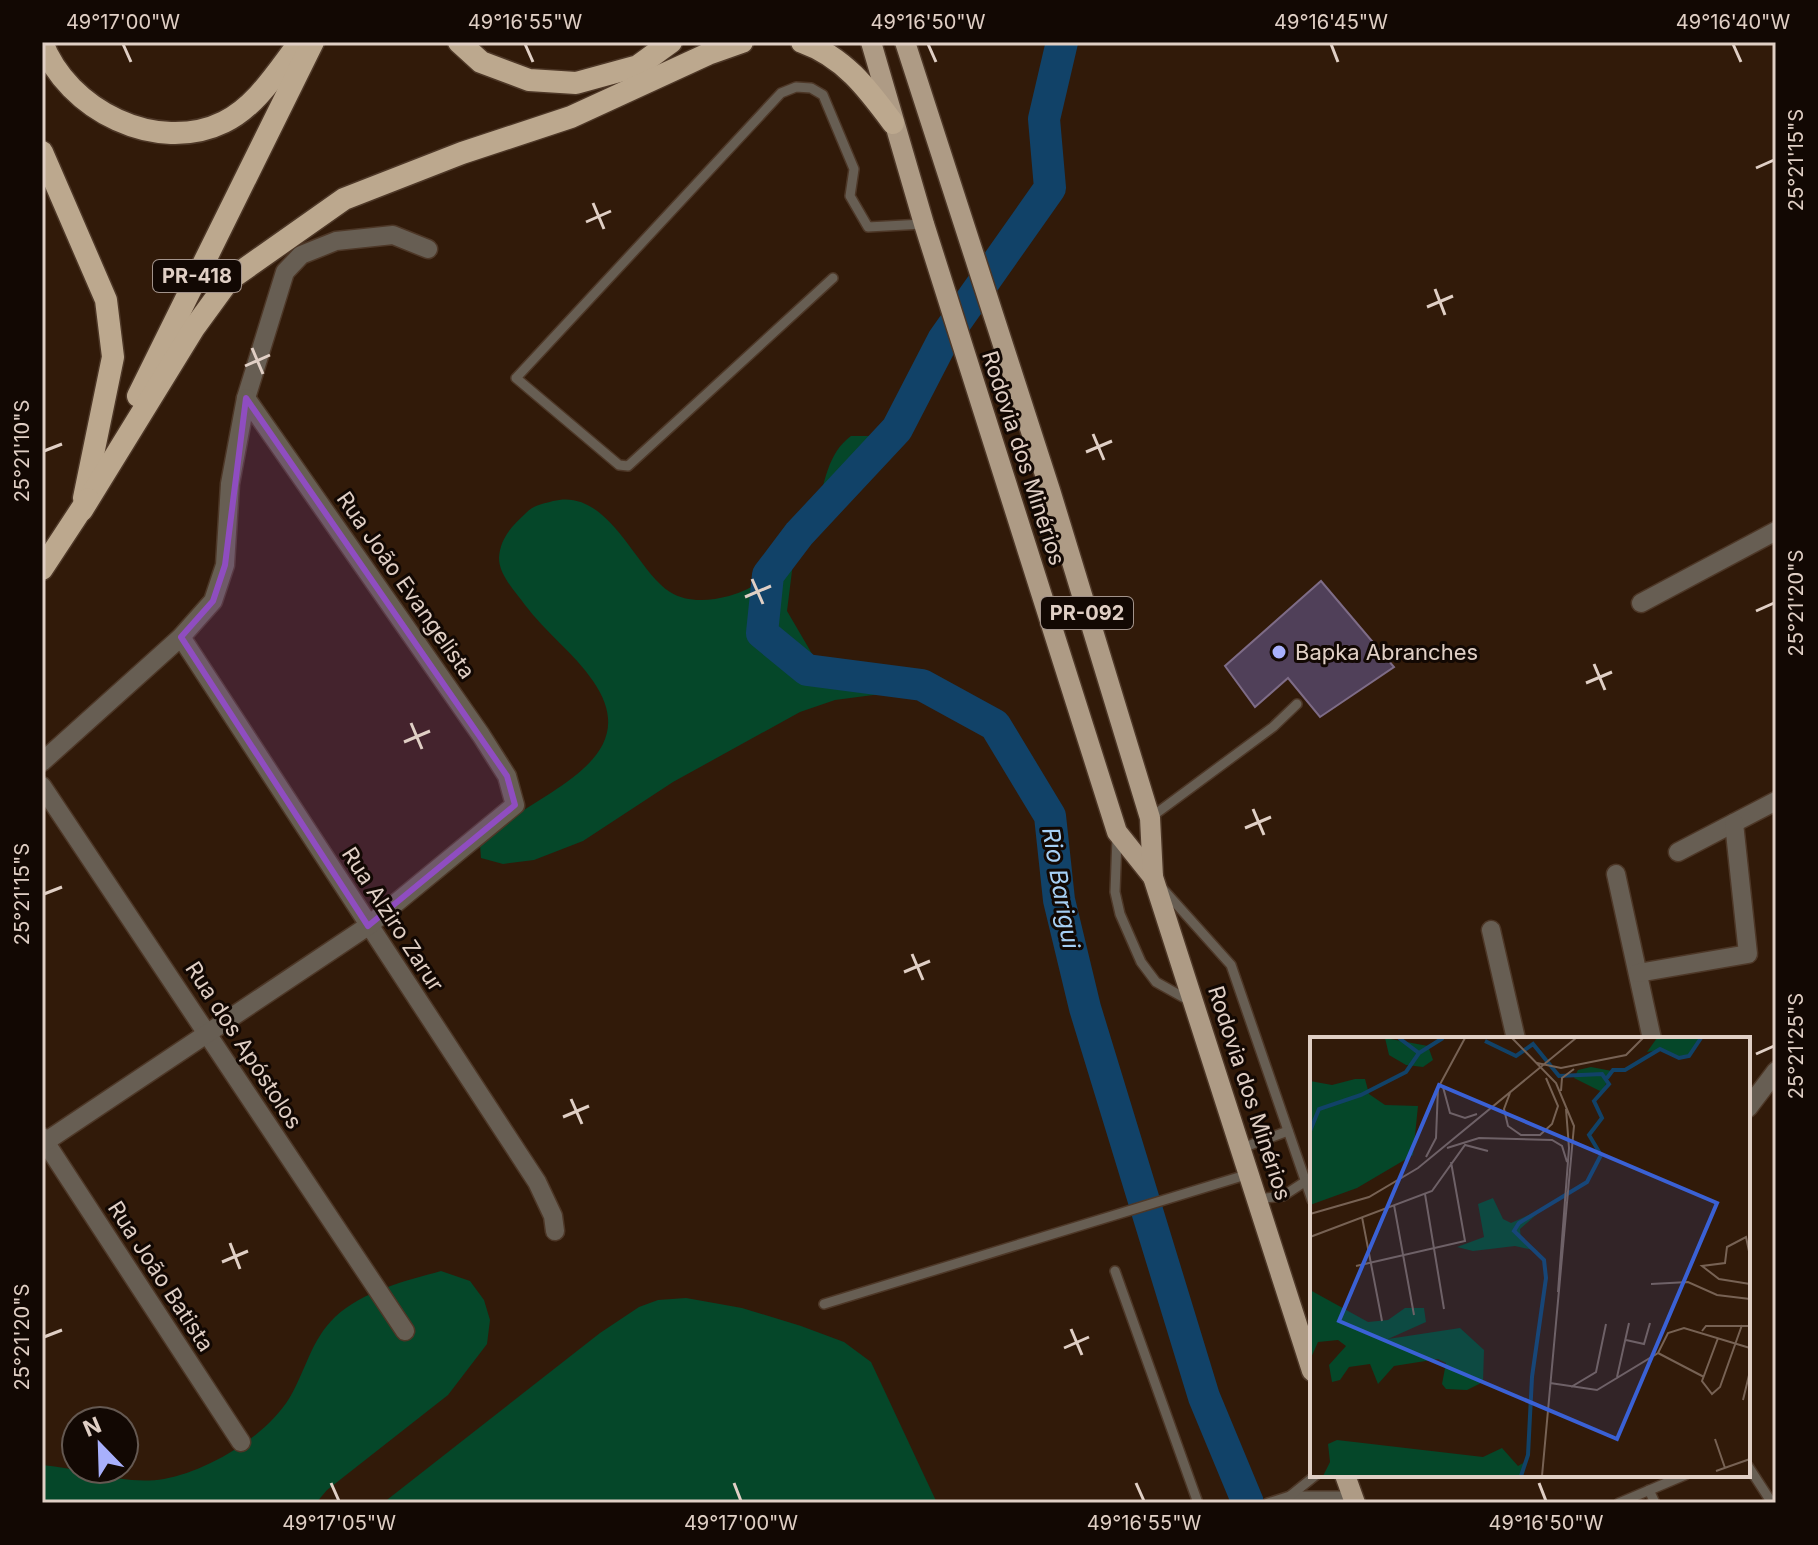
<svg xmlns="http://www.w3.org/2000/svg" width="1818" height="1545" font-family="Inter,sans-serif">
	<rect width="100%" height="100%" fill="#311a09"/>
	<g fill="#054729">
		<path d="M851,436h24l19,12 -100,107 -7,56 31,53 116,16 8,6 -107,14 -35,12 -127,70 -90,59 -49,19 -31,4 -22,-6 -1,-14c43,-49 172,-78 113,-163 -19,-28 -48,-49 -68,-76 -10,-14 -26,-30 -26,-47 1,-20 13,-32 27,-45 7,-8 17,-9 27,-12 56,-14 82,69 117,91 17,11 40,9 59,4 38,-11 71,-43 85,-80 11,-28 11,-61 37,-80z"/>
		<path d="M441,1271l29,10 14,19 6,20 -3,24 -39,51 -121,95 -11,13h-274v-38c40,3 82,21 122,14 44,-8 103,-43 126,-82 16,-27 21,-57 45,-80 28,-26 70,-36 106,-46z"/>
		<path d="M686,1298l56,10 59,18 43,16 27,20 66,141h-554l217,-170 39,-26 19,-7z"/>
	</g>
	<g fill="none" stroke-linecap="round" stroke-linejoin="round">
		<path stroke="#114268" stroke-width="32" d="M1062,42l-18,77 6,69 -107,152 -46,89 -98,105 -31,41 -6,58 45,37 115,15 73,40 55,91 9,84 26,108 119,389 44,106"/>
	</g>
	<path fill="#504059" stroke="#7e6c87" stroke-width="2" d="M1321,581l73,86 -74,50 -32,-39 -33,29 -30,-41z"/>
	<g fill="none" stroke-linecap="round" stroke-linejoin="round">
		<defs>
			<g id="service">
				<path d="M833,278l-205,188 -9,-1 -103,-87 265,-285 15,-6 15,1 12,7 31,74 -4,27 18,31 55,-3"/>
				<path d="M1150,818l123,-91 24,-23"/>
				<path d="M1117,838l-2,54 5,22 21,48 15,20 34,19"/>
				<path d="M1162,888l69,77 81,235"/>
				<path d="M1242,1148l46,-17"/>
				<path d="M1258,1199l25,-3 23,-15"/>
				<path d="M1115,1271l83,232"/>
				<path d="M824,1304l425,-130"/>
				<path d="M1748,1466l24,37"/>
				<path d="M1649,1490l6,13"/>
				<path d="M1290,1496h60"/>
				<path d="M1268,1503l22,-7 26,-21"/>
				<path d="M1619,1503l66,-28"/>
			</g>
			<g id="minor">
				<path d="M1641,603l135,-72"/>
				<path d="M181,637l356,545 16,34 2,15"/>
				<path d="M42,762l139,-125 32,-36 12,-36 5,-81 16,-86 39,-126 16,-17 35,-14 57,-6 35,14"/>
				<path d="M42,786l363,545"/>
				<path d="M1678,852l98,-51"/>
				<path d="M1616,874l36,165"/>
				<path d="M1491,930l25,109"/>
				<path d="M1638,973l110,-19 -14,-131"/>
				<path d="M1748,1108l28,-37"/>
				<path d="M42,1137l199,305"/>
				<path d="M42,1144l326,-218 147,-121 -8,-29 -26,-41 -235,-337"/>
			</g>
			<g id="primary">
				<path d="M871,42l53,182 193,608 36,45"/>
				<path d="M905,42l145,448 100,328 3,59 159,494"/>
				<path d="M1345,1475l10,28"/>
			</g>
			<g id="trunk">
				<path d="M42,42c25,68 115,113 182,80 33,-16 54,-52 76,-80"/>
				<path d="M459,42l22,20 48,18 47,3 62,-17 33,-24"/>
				<path d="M802,42c42,15 65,46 91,81"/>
				<path d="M42,152l64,148 7,57 -29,141"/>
				<path d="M138,396l175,-354"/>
				<path d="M82,510l112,-182 35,-48 115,-81 118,-46 109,-36 137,-63 34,-12"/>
				<path d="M42,569l46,-70"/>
			</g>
		</defs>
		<use href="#service" stroke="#4d3727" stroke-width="12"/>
		<use href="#minor" stroke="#4d3727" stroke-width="21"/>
		<use href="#primary" stroke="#4d3727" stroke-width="23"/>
		<use href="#trunk" stroke="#4d3727" stroke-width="25"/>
		<use href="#service" stroke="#675e53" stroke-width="9"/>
		<use href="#minor" stroke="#675e53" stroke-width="18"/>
		<use href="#primary" stroke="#ae9b85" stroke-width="20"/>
		<use href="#trunk" stroke="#bca88e" stroke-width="22"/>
	</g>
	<path fill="#8f4dc0" fill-opacity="0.2" stroke="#8f4dc0" stroke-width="6" stroke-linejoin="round" d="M246,398l261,378 8,29 -147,121 -187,-289 32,-36 12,-36z"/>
	<path fill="none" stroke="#e0cfc5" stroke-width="3" d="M123,44l8,18M525,44l8,18M928,44l8,18M1331,44l7,18M1733,44l8,18M1756,168l18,-8M593,203l11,26M586,222l25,-11M1435,289l10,26M1427,307l26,-11M252,348l11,26M245,366l25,-11M1093,434l11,26M44,451l18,-7M1086,452l26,-11M752,579l11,25M745,597l26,-11M1756,611l18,-8M1594,664l11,26M1586,683l26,-11M411,723l11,26M404,742l26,-11M1253,809l11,26M1245,828l26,-11M44,894l18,-7M912,954l11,26M904,972l26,-11M1756,1054l18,-8M571,1099l11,25M563,1117l26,-11M230,1243l10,26M222,1262l26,-11M1071,1329l11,26M44,1337l18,-7M1064,1348l25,-11M331,1483l8,18M734,1483l7,18M1136,1483l8,18M1539,1483l7,18"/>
	<circle fill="#a8b0fc" stroke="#120803" stroke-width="3" cx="1279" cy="652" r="8"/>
	<g text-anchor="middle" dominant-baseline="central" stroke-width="6" stroke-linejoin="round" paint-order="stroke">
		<g fill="#120803" stroke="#a2938b" stroke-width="2">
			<rect x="153" y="260" width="88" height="32" rx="6"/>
			<rect x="1041" y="597" width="92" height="32" rx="6"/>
		</g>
		<g font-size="20" font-weight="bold" fill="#e0cfc5">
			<text x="197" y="276">PR-418</text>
			<text x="1087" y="613">PR-092</text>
		</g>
		<g font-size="22" fill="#e0cfc5" stroke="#120803">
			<text transform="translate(1024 458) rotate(72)">Rodovia dos Minérios</text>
			<text transform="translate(406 585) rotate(55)">Rua João Evangelista</text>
			<text transform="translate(393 919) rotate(57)">Rua Alziro Zarur</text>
			<text transform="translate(244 1045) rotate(57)">Rua dos Apóstolos</text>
			<text transform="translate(1250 1093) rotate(72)">Rodovia dos Minérios</text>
			<text transform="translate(161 1276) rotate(57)">Rua João Batista</text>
		</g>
		<g font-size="22" fill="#e0cfc5" stroke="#120803" text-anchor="start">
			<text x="1295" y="652">Bapka Abranches</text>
		</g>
		<g font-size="24" font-style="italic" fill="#a6cff4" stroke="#120803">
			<text transform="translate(1061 888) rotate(80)">Rio Barigui</text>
		</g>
	</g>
	<g transform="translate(1310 1037)">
		<rect width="440" height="440" fill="#311a09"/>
		<path d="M75,1l43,8 5,14 -10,7 -17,-2 -17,-10zM347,1h44l-13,18 -10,3 -19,-9 -12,2zM281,30l21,4 -10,21 -28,-14 4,-8zM45,42h10l4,15 16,11 33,1 -5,49 -56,33 -47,17v-124l22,4zM183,161l10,21 8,4 33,-15 -24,21 1,11 17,11 -23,-5 -42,5 -16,-4 27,-10 -6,-33zM0,253l58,32 20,-2 17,-12h19l2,14 -38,17 72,-11 24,22 -1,32 -16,8 -21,-1 -4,-5 4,-21 -8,-4 -44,7 -16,18 -8,-20 -21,3 -9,13 -8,2 -3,-17 17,-19 -8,-6 -20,2 -8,18zM27,403l146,17 19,-9 16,18 7,-4 -2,14h-200l7,-14 -2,-18z" fill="#054729"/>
		<path fill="none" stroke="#114268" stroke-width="4" d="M89,1l20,15 24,-15M175,4l31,15 17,-12 26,32 43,-2 7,10 -15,17 8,17 -13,17 12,20 -14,27 -68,41 -5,8 30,29 2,18 -14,99 -4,78 -7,21M297,41l6,-8h12l35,-21 19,9 10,-2 12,-18M0,94l9,-22 42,-14 45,-23 13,-19"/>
		<path fill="none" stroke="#776254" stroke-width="2" d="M202,1l44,45 18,43 -32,350M227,26l24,5 65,-13 17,-17M133,50l7,26 15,5 12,-4M251,54l1,-13 12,-9M200,56l-6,16 4,17 13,9h19l12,-11 6,-18 -12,-28M137,111l32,-10 73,2 10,6 5,16M116,120l10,-19 2,-50 27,-50M115,157l19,115M84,168l20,110M0,177l59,-17 49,-29 158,-130M52,180l20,104M0,200l122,-46 33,-46 23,6M440,219l-4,-19 -19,10 -2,16 -23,3 17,13 31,5M46,229l109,-25 -14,-79M341,247l37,-2 29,13 33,4M248,255l11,-144 -3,-39M392,294l4,-5h44M408,301l-16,43 10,13 8,-7 22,-62M316,303l18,4 6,-21M348,316l46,24M307,340l12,-54M240,346l47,7 61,-37 10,-20 16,-5 66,20M261,350l25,-15 10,-48M433,363l7,-29M405,402l10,29M406,434l34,-12"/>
		<path fill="#3a61d5" fill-opacity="0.15" stroke="#3a61d5" stroke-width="4" d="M129,48l278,118 -100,236 -278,-118z"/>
		<rect width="440" height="440" fill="none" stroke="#e0cfc5" stroke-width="4"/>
	</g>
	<rect width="1818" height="1545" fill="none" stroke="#120803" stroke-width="88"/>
	<g transform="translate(100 1445) rotate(337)"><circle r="38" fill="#120803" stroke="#645851" stroke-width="2"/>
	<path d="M0-6L14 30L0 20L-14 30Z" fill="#a8b0fc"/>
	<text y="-12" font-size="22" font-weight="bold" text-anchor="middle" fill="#e0cfc5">N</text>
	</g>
	<rect x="44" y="44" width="1730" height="1457" fill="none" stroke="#e0cfc5" stroke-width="3"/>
	<g font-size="20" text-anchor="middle" fill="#e0cfc5">
		<text x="123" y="29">49°17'00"W</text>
		<text x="525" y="29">49°16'55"W</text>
		<text x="928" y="29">49°16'50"W</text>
		<text x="1331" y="29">49°16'45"W</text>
		<text x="1733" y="29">49°16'40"W</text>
		<text transform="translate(1796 160) rotate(-90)" y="7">25°21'15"S</text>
		<text transform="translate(22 451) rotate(-90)" y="7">25°21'10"S</text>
		<text transform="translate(1796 603) rotate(-90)" y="7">25°21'20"S</text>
		<text transform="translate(22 894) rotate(-90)" y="7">25°21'15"S</text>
		<text transform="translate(1796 1046) rotate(-90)" y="7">25°21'25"S</text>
		<text transform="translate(22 1337) rotate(-90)" y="7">25°21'20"S</text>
		<text x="339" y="1530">49°17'05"W</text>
		<text x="741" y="1530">49°17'00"W</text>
		<text x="1144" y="1530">49°16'55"W</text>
		<text x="1546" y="1530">49°16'50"W</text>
	</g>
</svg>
